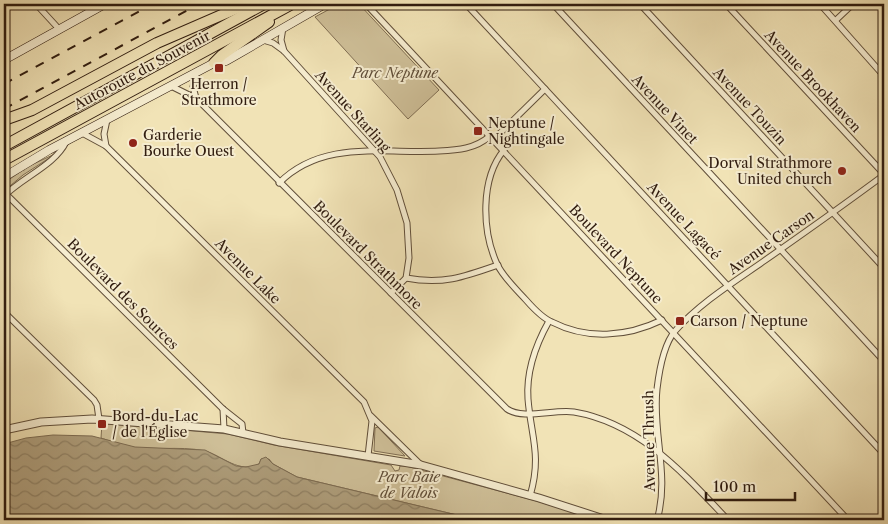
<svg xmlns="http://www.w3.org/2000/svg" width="888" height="524" font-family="'Libre Caslon Text',serif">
	<defs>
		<pattern id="grass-tufts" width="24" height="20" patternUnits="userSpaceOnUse" patternTransform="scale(1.25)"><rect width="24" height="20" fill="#d0c19a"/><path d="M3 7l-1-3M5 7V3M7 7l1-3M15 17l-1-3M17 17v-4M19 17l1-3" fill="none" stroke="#b3a584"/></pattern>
		<pattern id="water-waves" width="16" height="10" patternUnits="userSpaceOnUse" patternTransform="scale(1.25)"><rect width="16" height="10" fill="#af9f7d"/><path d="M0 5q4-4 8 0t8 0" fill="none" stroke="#8f8165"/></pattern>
	</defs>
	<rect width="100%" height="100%" fill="#f1e3b6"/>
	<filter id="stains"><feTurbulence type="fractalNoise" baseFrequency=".004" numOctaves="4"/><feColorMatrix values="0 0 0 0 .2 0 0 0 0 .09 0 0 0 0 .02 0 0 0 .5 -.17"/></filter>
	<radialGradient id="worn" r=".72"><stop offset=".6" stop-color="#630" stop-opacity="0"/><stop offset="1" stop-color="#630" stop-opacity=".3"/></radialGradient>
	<path fill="url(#grass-tufts)" stroke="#806e54" d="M57,153l-34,22 -19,16v-8l25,-17z"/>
	<g fill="#d0c19a" stroke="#806e54">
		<path d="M339,4h20l80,86 -31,29 -93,-102z"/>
		<path d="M102,423l126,11 46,11 117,20 4,6 4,-1 1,-4h6l134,36 57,18h-119l-181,-43 -24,-13 -4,-5h-8l-2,5c-20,10 -36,-8 -54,-13 -27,-6 -56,1 -82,-5 -7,-2 -15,-6 -22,-8z"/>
		<path d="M378,427l27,29 -31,-5 1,-23z"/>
	</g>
	<path fill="url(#water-waves)" stroke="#7c6b51" d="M53,435l39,1 43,11 70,3 31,16 10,1 13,-3 2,-5 5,-2 7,7 24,13 181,43h-474v-76l22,-6z"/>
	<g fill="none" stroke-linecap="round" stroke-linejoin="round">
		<defs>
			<g id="minor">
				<path d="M36,4l23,25"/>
				<path d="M366,4l482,516"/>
				<path d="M466,4l418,450"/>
				<path d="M553,4l331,357"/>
				<path d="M640,4l244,264"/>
				<path d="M726,4l158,170"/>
				<path d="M820,4l64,72"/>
				<path d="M836,20l17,-16"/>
				<path d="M283,28l-2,12 3,11"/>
				<path d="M263,40l10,3 11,8 96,106 17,33 10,33 2,35 -3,20 -15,15"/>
				<path d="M196,73l-3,14 3,11"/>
				<path d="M171,86l26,13 310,310c16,11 47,0 67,3 66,11 111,63 154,108"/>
				<path d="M82,133l24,13 258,256 8,19 -4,35"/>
				<path d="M493,140l52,-51"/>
				<path d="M106,146l-2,-12 3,-14"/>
				<path d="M504,150c-24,29 -22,81 -7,114 6,13 19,25 29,36 7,8 16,18 26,22 35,18 75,15 110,-2"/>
				<path d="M279,183c44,-44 105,-29 160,-32 19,-1 36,-2 51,-15"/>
				<path d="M6,194l217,215 19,15 1,9"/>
				<path d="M4,196c19,-19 51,-31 62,-54"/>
				<path d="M406,278c36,7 58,-1 92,-13"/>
				<path d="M4,312l90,88 3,5 2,14"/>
				<path d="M223,409l1,20"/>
				<path d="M371,416l50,49"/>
				<path d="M530,496c12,-41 1,-59 -2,-97 -2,-28 7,-53 21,-78"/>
				<path d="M657,520c13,-44 -5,-87 0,-131 2,-17 7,-45 18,-58 25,-28 59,-49 89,-70 40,-28 81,-57 120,-86"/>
			</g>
			<path id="tertiary" d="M4,430l37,-8 51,-3 132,10 56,13 141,23 118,33 68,22"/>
			<g id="secondary">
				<path d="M4,60l101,-56"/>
				<path d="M4,177l45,-27 165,-87 12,-2 14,-8 85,-49"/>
			</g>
			<g id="motorway">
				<path d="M214,63l8,-8 47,-33"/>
				<path d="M4,120l28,-10 125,-67 90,-39"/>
				<path d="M4,146l260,-142"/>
				<path d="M4,160l288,-156"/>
			</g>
		</defs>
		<use href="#minor" stroke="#604e39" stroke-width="7"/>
		<use href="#tertiary" stroke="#604e39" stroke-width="9"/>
		<use href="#secondary" stroke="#301c0f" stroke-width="9"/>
		<use href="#motorway" stroke="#301c0f" stroke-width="12"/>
		<use href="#minor" stroke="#f6edd0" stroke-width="5"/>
		<use href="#tertiary" stroke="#f6edd0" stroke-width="7"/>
		<use href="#secondary" stroke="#f6edd0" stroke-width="8"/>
		<use href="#motorway" stroke="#f1e3b6" stroke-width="10"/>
		<g stroke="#301c0f" stroke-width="2" stroke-dasharray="9 9" stroke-linecap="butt">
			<path d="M4,84l149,-80"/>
			<path d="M4,109l195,-105"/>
		</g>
	</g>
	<g fill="#8f2418" stroke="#f6edd0" stroke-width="2">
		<rect x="214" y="63" width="10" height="10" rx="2.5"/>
		<rect x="473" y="126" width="10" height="10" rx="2.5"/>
		<circle cx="133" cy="143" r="5"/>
		<circle cx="842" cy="171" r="5"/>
		<rect x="675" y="316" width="10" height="10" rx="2.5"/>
		<rect x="97" y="419" width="10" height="10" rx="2.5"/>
	</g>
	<g text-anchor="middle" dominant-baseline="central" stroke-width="4" stroke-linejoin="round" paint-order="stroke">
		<g font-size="14" fill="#301c0f" stroke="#f6edd0">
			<text transform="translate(142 70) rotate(-28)">Autoroute du Souvenir</text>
			<text transform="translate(813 81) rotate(47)">Avenue Brookhaven</text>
			<text transform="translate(750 106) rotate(47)">Avenue Touzin</text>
			<text transform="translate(665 109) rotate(47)">Avenue Vinet</text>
			<text transform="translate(353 111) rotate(48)">Avenue Starling</text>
			<text transform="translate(684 221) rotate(47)">Avenue Lagacé</text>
			<text transform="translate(771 242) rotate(-35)">Avenue Carson</text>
			<text transform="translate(616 254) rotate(47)">Boulevard Neptune</text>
			<text transform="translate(368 255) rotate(45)">Boulevard Strathmore</text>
			<text transform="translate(248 271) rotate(45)">Avenue Lake</text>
			<text transform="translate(123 294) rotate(45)">Boulevard des Sources</text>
			<text transform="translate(649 441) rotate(-91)">Avenue Thrush</text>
		</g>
		<g font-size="14" font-style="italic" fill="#604e39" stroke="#f6edd0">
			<text x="395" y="73">Parc Neptune</text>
			<text x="409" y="477">Parc Baie<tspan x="409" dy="16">de Valois</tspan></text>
		</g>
		<g font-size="14" fill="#301c0f" stroke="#f6edd0" text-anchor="start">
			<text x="219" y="84" text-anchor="middle">Herron /<tspan x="219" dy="16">Strathmore</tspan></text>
			<text x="488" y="123">Neptune /<tspan x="488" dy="16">Nightingale</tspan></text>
			<text x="143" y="135">Garderie<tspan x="143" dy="16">Bourke Ouest</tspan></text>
			<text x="832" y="163" text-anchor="end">Dorval Strathmore<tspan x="832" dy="16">United church</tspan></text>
			<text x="690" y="321">Carson / Neptune</text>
			<text x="112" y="416">Bord-du-Lac<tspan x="112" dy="16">/ de l'Église</tspan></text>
		</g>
	</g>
	<rect width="888" height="524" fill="none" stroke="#f1e3b6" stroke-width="20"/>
	<rect x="5" y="5" width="878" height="514" fill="none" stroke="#301c0f" stroke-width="2.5"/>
	<rect x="10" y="10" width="868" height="504" fill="none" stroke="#301c0f"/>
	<path d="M706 492v8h89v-8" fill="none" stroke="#301c0f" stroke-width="2.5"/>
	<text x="713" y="492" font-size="15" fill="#301c0f" stroke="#f6edd0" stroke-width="4" paint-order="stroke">100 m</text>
	<rect width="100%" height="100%" filter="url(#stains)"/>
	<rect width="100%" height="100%" fill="url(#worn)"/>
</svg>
